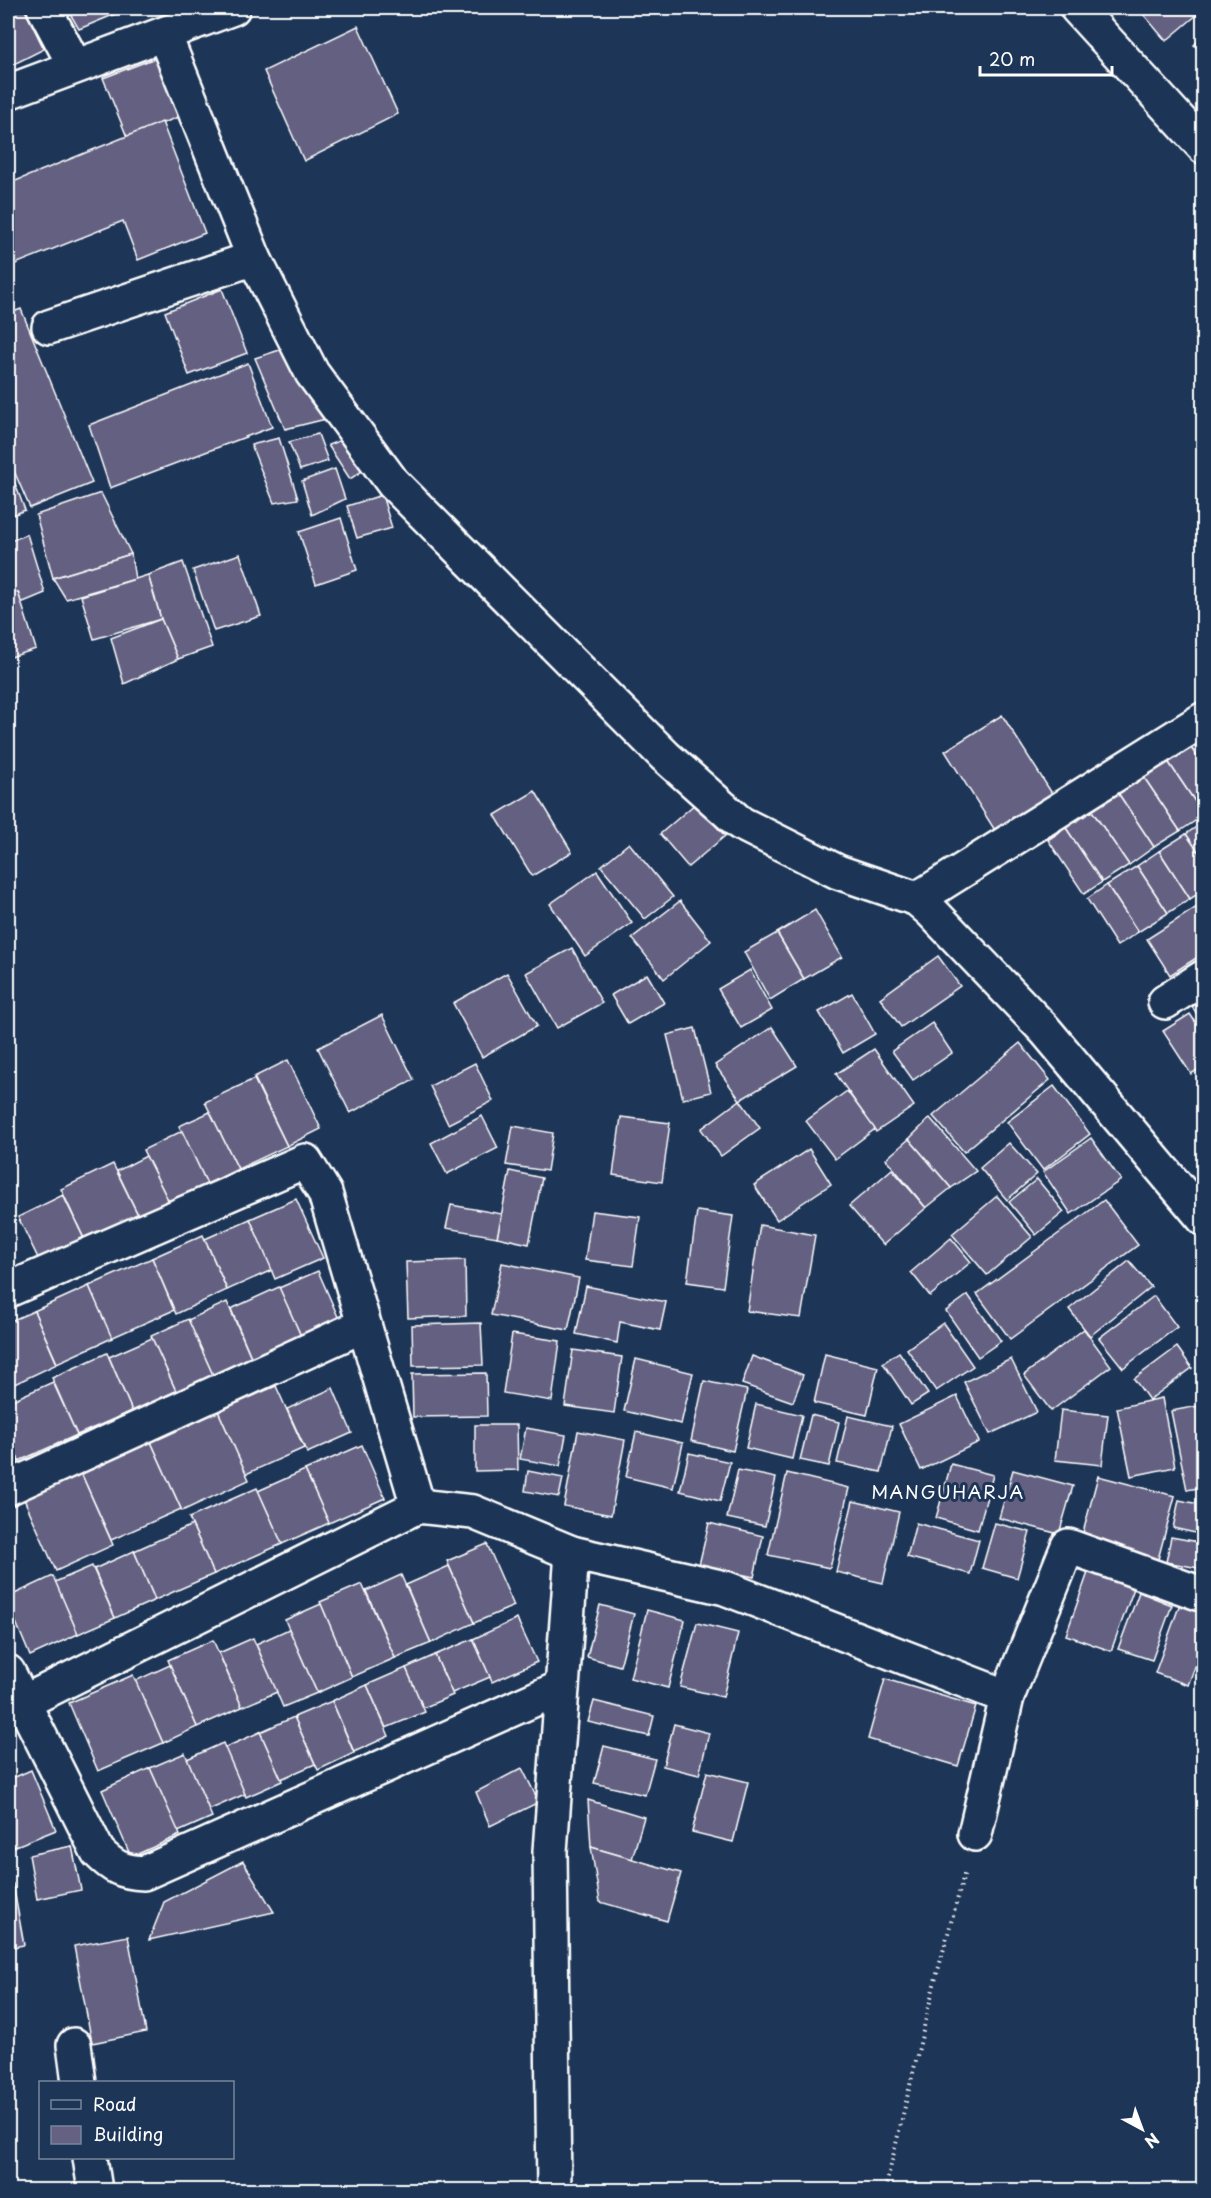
<svg xmlns="http://www.w3.org/2000/svg" width="1211" height="2198" font-family="'Playpen Sans',sans-serif">
	<rect width="100%" height="100%" fill="#1d3557"/>
	<filter id="ink" filterUnits="userSpaceOnUse"><feTurbulence type="fractalNoise" baseFrequency=".0167" numOctaves="2"/><feDisplacementMap in="SourceGraphic" scale="12" xChannelSelector="R" yChannelSelector="G"/><feConvolveMatrix kernelMatrix="1 2 1 2 8 2 1 2 1" color-interpolation-filters="sRGB"/></filter>
	<g filter="url(#ink)">
		<g fill="#646182" stroke="#fff" stroke-width="1.5">
			<path d="M8,8h16l20,41 -36,18z"/>
			<path d="M67,8h63l-51,21z"/>
			<path d="M1138,8h66v1l-38,32z"/>
			<path d="M358,26l40,88 -94,47 -40,-90z"/>
			<path d="M1204,36v18l-10,-9z"/>
			<path d="M158,57l23,59 -54,21 -24,-59z"/>
			<path d="M162,122l43,111 -67,27 -15,-39 -115,46v-83z"/>
			<path d="M222,289l25,64 -58,22 -24,-63z"/>
			<path d="M21,309l71,174 -62,25 -22,-51v-143z"/>
			<path d="M286,348l48,69 -49,12 -30,-71z"/>
			<path d="M248,363l24,64 -162,61 -21,-63z"/>
			<path d="M318,434l10,27 -28,9 -11,-28z"/>
			<path d="M349,437l18,31 -17,11 -22,-34z"/>
			<path d="M279,438l19,61 -24,4 -23,-58z"/>
			<path d="M8,465l17,45 -17,7z"/>
			<path d="M335,469l10,30 -33,16 -10,-34z"/>
			<path d="M101,493l30,61 -78,24 -17,-63z"/>
			<path d="M382,495l10,33 -35,10 -10,-32z"/>
			<path d="M341,518l16,52 -41,14 -17,-52z"/>
			<path d="M27,534l18,59 -24,10 -3,-11 -10,3v-53z"/>
			<path d="M131,554l4,25 -69,20 -13,-21z"/>
			<path d="M240,554l21,62 -47,15 -21,-61z"/>
			<path d="M183,562l29,85 -34,12 -17,-40 -13,-44z"/>
			<path d="M148,575l13,44 -67,20 -13,-43z"/>
			<path d="M18,592l18,57 -28,9v-63z"/>
			<path d="M161,619l17,40 -54,25 -13,-46z"/>
			<path d="M1002,715l51,80 -57,37 -51,-81z"/>
			<path d="M1204,736v31l-15,-22z"/>
			<path d="M1189,745l15,22v48l-37,-55z"/>
			<path d="M1167,760l37,55 -24,16 -37,-55z"/>
			<path d="M1143,776l37,55 -26,16 -36,-54z"/>
			<path d="M535,791l37,61 -40,24 -37,-61z"/>
			<path d="M1118,793l36,54 -25,18 -37,-54z"/>
			<path d="M696,803l29,33 -37,31 -28,-33z"/>
			<path d="M1092,811l37,54 -27,17 -36,-54z"/>
			<path d="M1204,822v38l-18,-26z"/>
			<path d="M1066,828l36,54 -18,12 -36,-54z"/>
			<path d="M1186,834l18,26v30l-14,9 -31,-48z"/>
			<path d="M629,843l44,54 -28,22 -44,-53z"/>
			<path d="M1159,851l31,48 -22,14 -31,-47z"/>
			<path d="M1137,866l31,47 -30,19 -31,-47z"/>
			<path d="M597,871l35,52 -47,33 -35,-52z"/>
			<path d="M1107,885l31,47 -21,14 -30,-47z"/>
			<path d="M680,901l31,40 -47,38 -32,-41z"/>
			<path d="M1203,903l1,50 -34,22 -23,-36z"/>
			<path d="M815,910l27,47 -38,22 -27,-46z"/>
			<path d="M777,933l27,46 -34,21 -26,-48z"/>
			<path d="M572,948l30,55 -45,25 -31,-55z"/>
			<path d="M938,956l22,30 -59,41 -21,-29z"/>
			<path d="M750,970l22,40 -31,18 -23,-39z"/>
			<path d="M507,973l30,53 -55,31 -29,-54z"/>
			<path d="M647,974l17,29 -36,21 -17,-29z"/>
			<path d="M852,993l23,41 -32,19 -24,-41z"/>
			<path d="M1204,999v25l-12,-17z"/>
			<path d="M1190,1014l14,21v31l-13,8 -28,-43z"/>
			<path d="M382,1015l32,65 -64,33 -32,-65z"/>
			<path d="M932,1023l20,30 -39,27 -21,-29z"/>
			<path d="M772,1027l25,39 -57,34 -25,-35z"/>
			<path d="M695,1028l16,64 -28,7 -16,-64z"/>
			<path d="M1020,1043l30,37 -86,72 -31,-36z"/>
			<path d="M874,1049l40,57 -38,26 -40,-58z"/>
			<path d="M288,1060l33,69 -34,17 -33,-69z"/>
			<path d="M475,1063l18,38 -45,23 -18,-38z"/>
			<path d="M254,1079l33,67 -49,23 -33,-67z"/>
			<path d="M1054,1086l36,48 -47,36 -36,-48z"/>
			<path d="M847,1091l28,38 -40,30 -29,-38z"/>
			<path d="M740,1100l20,28 -39,28 -20,-27z"/>
			<path d="M210,1112l28,57 -31,15 -28,-58z"/>
			<path d="M482,1116l16,32 -51,26 -16,-31z"/>
			<path d="M621,1117l49,6 -8,59 -49,-7z"/>
			<path d="M930,1118l46,53 -25,17 -42,-49z"/>
			<path d="M513,1126l40,7 -6,38 -41,-6z"/>
			<path d="M182,1131l25,53 -38,18 -26,-52z"/>
			<path d="M1091,1138l30,42 -50,34 -28,-42z"/>
			<path d="M909,1139l42,49 -25,20 -40,-49z"/>
			<path d="M1009,1143l28,31 -30,26 -27,-32z"/>
			<path d="M809,1149l22,35 -54,36 -23,-35z"/>
			<path d="M146,1156l23,46 -30,15 -22,-46z"/>
			<path d="M113,1164l26,53 -53,26 -25,-54z"/>
			<path d="M892,1169l34,39 -43,37 -34,-39z"/>
			<path d="M510,1171l32,7 -13,66 -32,-7z"/>
			<path d="M1037,1179l27,33 -28,23 -27,-33z"/>
			<path d="M63,1195l23,48 -45,21 -23,-47z"/>
			<path d="M997,1196l35,41 -45,38 -35,-41z"/>
			<path d="M296,1199l27,59 -48,21 -25,-60z"/>
			<path d="M1104,1200l34,45 -128,94 -33,-45z"/>
			<path d="M451,1205l51,9 -5,23 -51,-9z"/>
			<path d="M592,1211l48,6 -7,49 -48,-6z"/>
			<path d="M697,1211l36,5 -10,71 -36,-5z"/>
			<path d="M250,1219l22,51 -45,20 -22,-51z"/>
			<path d="M760,1225l55,10 -14,83 -54,-7z"/>
			<path d="M203,1235l24,55 -51,24 -24,-56z"/>
			<path d="M951,1238l20,24 -41,34 -19,-24z"/>
			<path d="M152,1258l22,52 -63,28 -22,-52z"/>
			<path d="M465,1260l1,56 -58,2 -2,-56z"/>
			<path d="M1129,1261l22,26 -61,49 -21,-27z"/>
			<path d="M502,1263l77,15 -11,52 -77,-15z"/>
			<path d="M318,1271l21,48 -38,17 -22,-48z"/>
			<path d="M89,1286l23,52 -55,25 -23,-52z"/>
			<path d="M586,1286l80,16 -6,28 -40,-8 -3,21 -41,-9z"/>
			<path d="M279,1287l22,49 -50,21 -20,-48z"/>
			<path d="M968,1295l33,46 -23,16 -32,-46z"/>
			<path d="M1154,1296l23,31 -54,41 -24,-30z"/>
			<path d="M227,1302l24,55 -38,18 -25,-55z"/>
			<path d="M34,1311l23,53 -49,23v-65z"/>
			<path d="M188,1319l25,56 -37,16 -25,-55z"/>
			<path d="M481,1323l2,42 -70,1 -1,-41z"/>
			<path d="M943,1323l30,43 -37,25 -29,-42z"/>
			<path d="M1084,1329l27,37 -60,45 -27,-36z"/>
			<path d="M512,1334l48,7 -8,60 -49,-8z"/>
			<path d="M152,1338l24,53 -44,20 -23,-54z"/>
			<path d="M1177,1347l15,21 -43,32 -15,-21z"/>
			<path d="M573,1350l49,7 -8,56 -49,-7z"/>
			<path d="M899,1352l29,42 -17,11 -28,-42z"/>
			<path d="M107,1353l25,58 -55,24 -25,-57z"/>
			<path d="M825,1354l53,13 -11,48 -53,-12z"/>
			<path d="M752,1356l51,19 -10,27 -51,-18z"/>
			<path d="M636,1359l57,14 -12,51 -57,-13z"/>
			<path d="M1011,1359l26,53 -47,22 -26,-52z"/>
			<path d="M486,1373l1,43 -74,1 -1,-43z"/>
			<path d="M704,1381l43,9 -14,61 -42,-10z"/>
			<path d="M53,1382l24,53 -58,26 -11,-26v-33z"/>
			<path d="M276,1386l28,62 -58,26 -28,-63z"/>
			<path d="M333,1388l19,45 -45,20 -20,-44z"/>
			<path d="M957,1396l22,46 -58,28 -22,-46z"/>
			<path d="M1162,1398l13,69 -44,9 -14,-68z"/>
			<path d="M756,1404l46,11 -10,44 -46,-11z"/>
			<path d="M1204,1405v82l-17,3 -16,-79z"/>
			<path d="M1061,1410l47,5 -6,50 -47,-5z"/>
			<path d="M218,1411l31,69 -67,31 -31,-69z"/>
			<path d="M811,1415l28,7 -10,44 -29,-6z"/>
			<path d="M848,1416l44,10 -11,46 -44,-9z"/>
			<path d="M475,1425h42l1,45 -43,1z"/>
			<path d="M526,1428l40,7 -6,31 -40,-7z"/>
			<path d="M578,1431l47,9 -14,75 -47,-9z"/>
			<path d="M636,1432l47,11 -10,45 -47,-11z"/>
			<path d="M8,1435l11,26 -11,5z"/>
			<path d="M151,1442l30,67 -70,31 -30,-67z"/>
			<path d="M362,1445l23,53 -56,25 -24,-53z"/>
			<path d="M689,1453l41,9 -10,39 -40,-10z"/>
			<path d="M951,1464l42,11 -15,55 -42,-12z"/>
			<path d="M305,1470l24,53 -47,21 -24,-53z"/>
			<path d="M738,1470l38,8 -11,48 -38,-8z"/>
			<path d="M1013,1470l60,16 -14,48 -60,-16z"/>
			<path d="M528,1471l35,7 -4,19 -34,-6z"/>
			<path d="M81,1473l32,72 -57,26 -32,-72z"/>
			<path d="M787,1473l62,15 -19,80 -62,-13z"/>
			<path d="M1098,1476l77,20 -18,67 -77,-19z"/>
			<path d="M257,1488l25,56 -68,30 -25,-56z"/>
			<path d="M1179,1500l25,5v30l-31,-7z"/>
			<path d="M853,1501l46,11 -16,71 -47,-11z"/>
			<path d="M709,1523l54,13 -9,41 -55,-12z"/>
			<path d="M916,1523l63,17 -9,34 -63,-17z"/>
			<path d="M995,1523l35,9 -13,46 -35,-10z"/>
			<path d="M192,1525l22,49 -59,26 -21,-49z"/>
			<path d="M1171,1537l33,6v26l-38,-7z"/>
			<path d="M487,1544l27,62 -40,17 -27,-62z"/>
			<path d="M134,1551l21,49 -40,18 -21,-49z"/>
			<path d="M1091,1564l46,16 -26,71 -45,-16z"/>
			<path d="M92,1566l23,52 -37,16 -23,-52z"/>
			<path d="M449,1566l25,57 -43,20 -25,-58z"/>
			<path d="M401,1575l30,68 -36,15 -29,-67z"/>
			<path d="M53,1576l25,58 -48,22 -22,-53v-6z"/>
			<path d="M362,1584l33,74 -43,19 -32,-75z"/>
			<path d="M1139,1592l33,13 -20,55 -34,-11z"/>
			<path d="M1181,1601l23,7v35l-16,42 -33,-12z"/>
			<path d="M321,1604l31,73 -35,16 -32,-73z"/>
			<path d="M600,1605l34,9 -14,52 -33,-9z"/>
			<path d="M647,1610l38,10 -17,68 -38,-10z"/>
			<path d="M517,1619l20,43 -45,20 -19,-43z"/>
			<path d="M697,1623l41,10 -15,64 -43,-10z"/>
			<path d="M289,1629l28,64 -34,14 -27,-63z"/>
			<path d="M253,1638l24,54 -35,15 -23,-54z"/>
			<path d="M473,1639l17,38 -38,16 -17,-38z"/>
			<path d="M213,1640l29,67 -45,20 -29,-67z"/>
			<path d="M435,1655l18,40 -30,13 -17,-40z"/>
			<path d="M170,1665l27,62 -34,16 -28,-62z"/>
			<path d="M406,1668l19,44 -39,16 -19,-43z"/>
			<path d="M133,1675l30,68 -65,28 -29,-68z"/>
			<path d="M885,1679l91,27 -18,60 -90,-27z"/>
			<path d="M367,1685l22,51 -35,16 -22,-51z"/>
			<path d="M332,1701l22,52 -36,17 -24,-53z"/>
			<path d="M594,1701l60,15 -5,20 -61,-14z"/>
			<path d="M294,1717l21,47 -34,15 -21,-47z"/>
			<path d="M674,1724l35,9 -10,42 -36,-9z"/>
			<path d="M260,1732l22,49 -36,16 -22,-49z"/>
			<path d="M223,1743l22,51 -36,16 -22,-51z"/>
			<path d="M604,1746l51,13 -10,36 -51,-12z"/>
			<path d="M185,1753l27,64 -34,15 -28,-64z"/>
			<path d="M150,1768l30,67 -49,22 -29,-67z"/>
			<path d="M522,1768l17,34 -49,24 -14,-34z"/>
			<path d="M31,1770l25,60 -45,18 -3,-9v-59z"/>
			<path d="M707,1772l41,10 -15,60 -41,-10z"/>
			<path d="M588,1800l56,17 -12,42 -41,-12z"/>
			<path d="M72,1846l9,44 -44,9 -8,-44z"/>
			<path d="M591,1847l90,26 -14,48 -67,-19z"/>
			<path d="M243,1861l31,51 -125,28 15,-38z"/>
			<path d="M13,1884l11,61 -16,3v-63z"/>
			<path d="M128,1936l18,96 -54,11 -18,-97z"/>
		</g>
		<g fill="none" stroke-linecap="round" stroke-linejoin="round">
			<defs>
				<g id="minor">
					<path d="M44,8l31,58"/>
					<path d="M1077,8l127,139"/>
					<path d="M8,92l225,-84"/>
					<path d="M254,258l58,115 81,110 272,273 75,67 98,49 79,27 15,13 113,118 159,189"/>
					<path d="M49,327l205,-69 -90,-224"/>
					<path d="M917,899l287,-180"/>
					<path d="M1165,1002l39,-25"/>
					<path d="M8,1290l297,-129 20,32 93,313"/>
					<path d="M8,1488l356,-163"/>
					<path d="M8,1672l90,180c15,15 24,20 46,21l418,-186"/>
					<path d="M1007,1697l61,-151 136,49"/>
					<path d="M22,1703l396,-197 55,6 99,41 153,35 282,109 -32,137"/>
					<path d="M74,2045l5,37"/>
					<path d="M90,2158l5,32"/>
					<path d="M554,2190l-4,-339 22,-298"/>
				</g>
			</defs>
			<use href="#minor" stroke="#fff" stroke-width="38"/>
			<path stroke="#fff" stroke-width="4" stroke-dasharray="1.5 4.5" stroke-linecap="butt" d="M885,2190l49,-205 31,-114"/>
			<use href="#minor" stroke="#1d3557" stroke-width="33"/>
		</g>
	</g>
	<g text-anchor="middle" dominant-baseline="central" stroke-width="6" stroke-linejoin="round" paint-order="stroke">
		<g font-size="18" letter-spacing="1.5" fill="#fff" stroke="#1d3557">
			<text x="948" y="1491">MANGUHARJA</text>
		</g>
	</g>
	<rect width="1211" height="2198" fill="none" stroke="#1d3557" stroke-width="30"/>
	<rect x="15" y="15" width="1181" height="2168" fill="none" stroke="#fff" stroke-width="2" filter="url(#ink)"/>
	<rect x="39" y="2081" width="195" height="78" fill="#1d3557" stroke="#77869a" stroke-width="1.5"/>
	<rect x="51" y="2100" width="30" height="9" fill="#1d3557" stroke="#77869a" stroke-width="1.5"/>
	<text x="93" y="2111" font-size="18" fill="#ffffff">Road</text>
	<rect x="51" y="2126" width="30" height="18" fill="#646182" stroke="#77869a" stroke-width="1.5"/>
	<text x="93" y="2141" font-size="18" fill="#ffffff">Building</text>
	<g transform="translate(1142 2129) rotate(139)" stroke="#1d3557" stroke-width="4.5" paint-order="stroke">
	<path d="M0-4.5L10 22L0 15L-10 22Z" fill="#ffffff"/>
	<text y="-9" font-size="16" font-weight="bold" text-anchor="middle" fill="#ffffff">N</text>
	</g>
	<path d="M980 66v9h132v-9" fill="none" stroke="#ffffff" stroke-width="3"/>
	<text x="989" y="66" font-size="18" fill="#ffffff" stroke="#1d3557" stroke-width="4.5" paint-order="stroke">20 m</text>
</svg>
